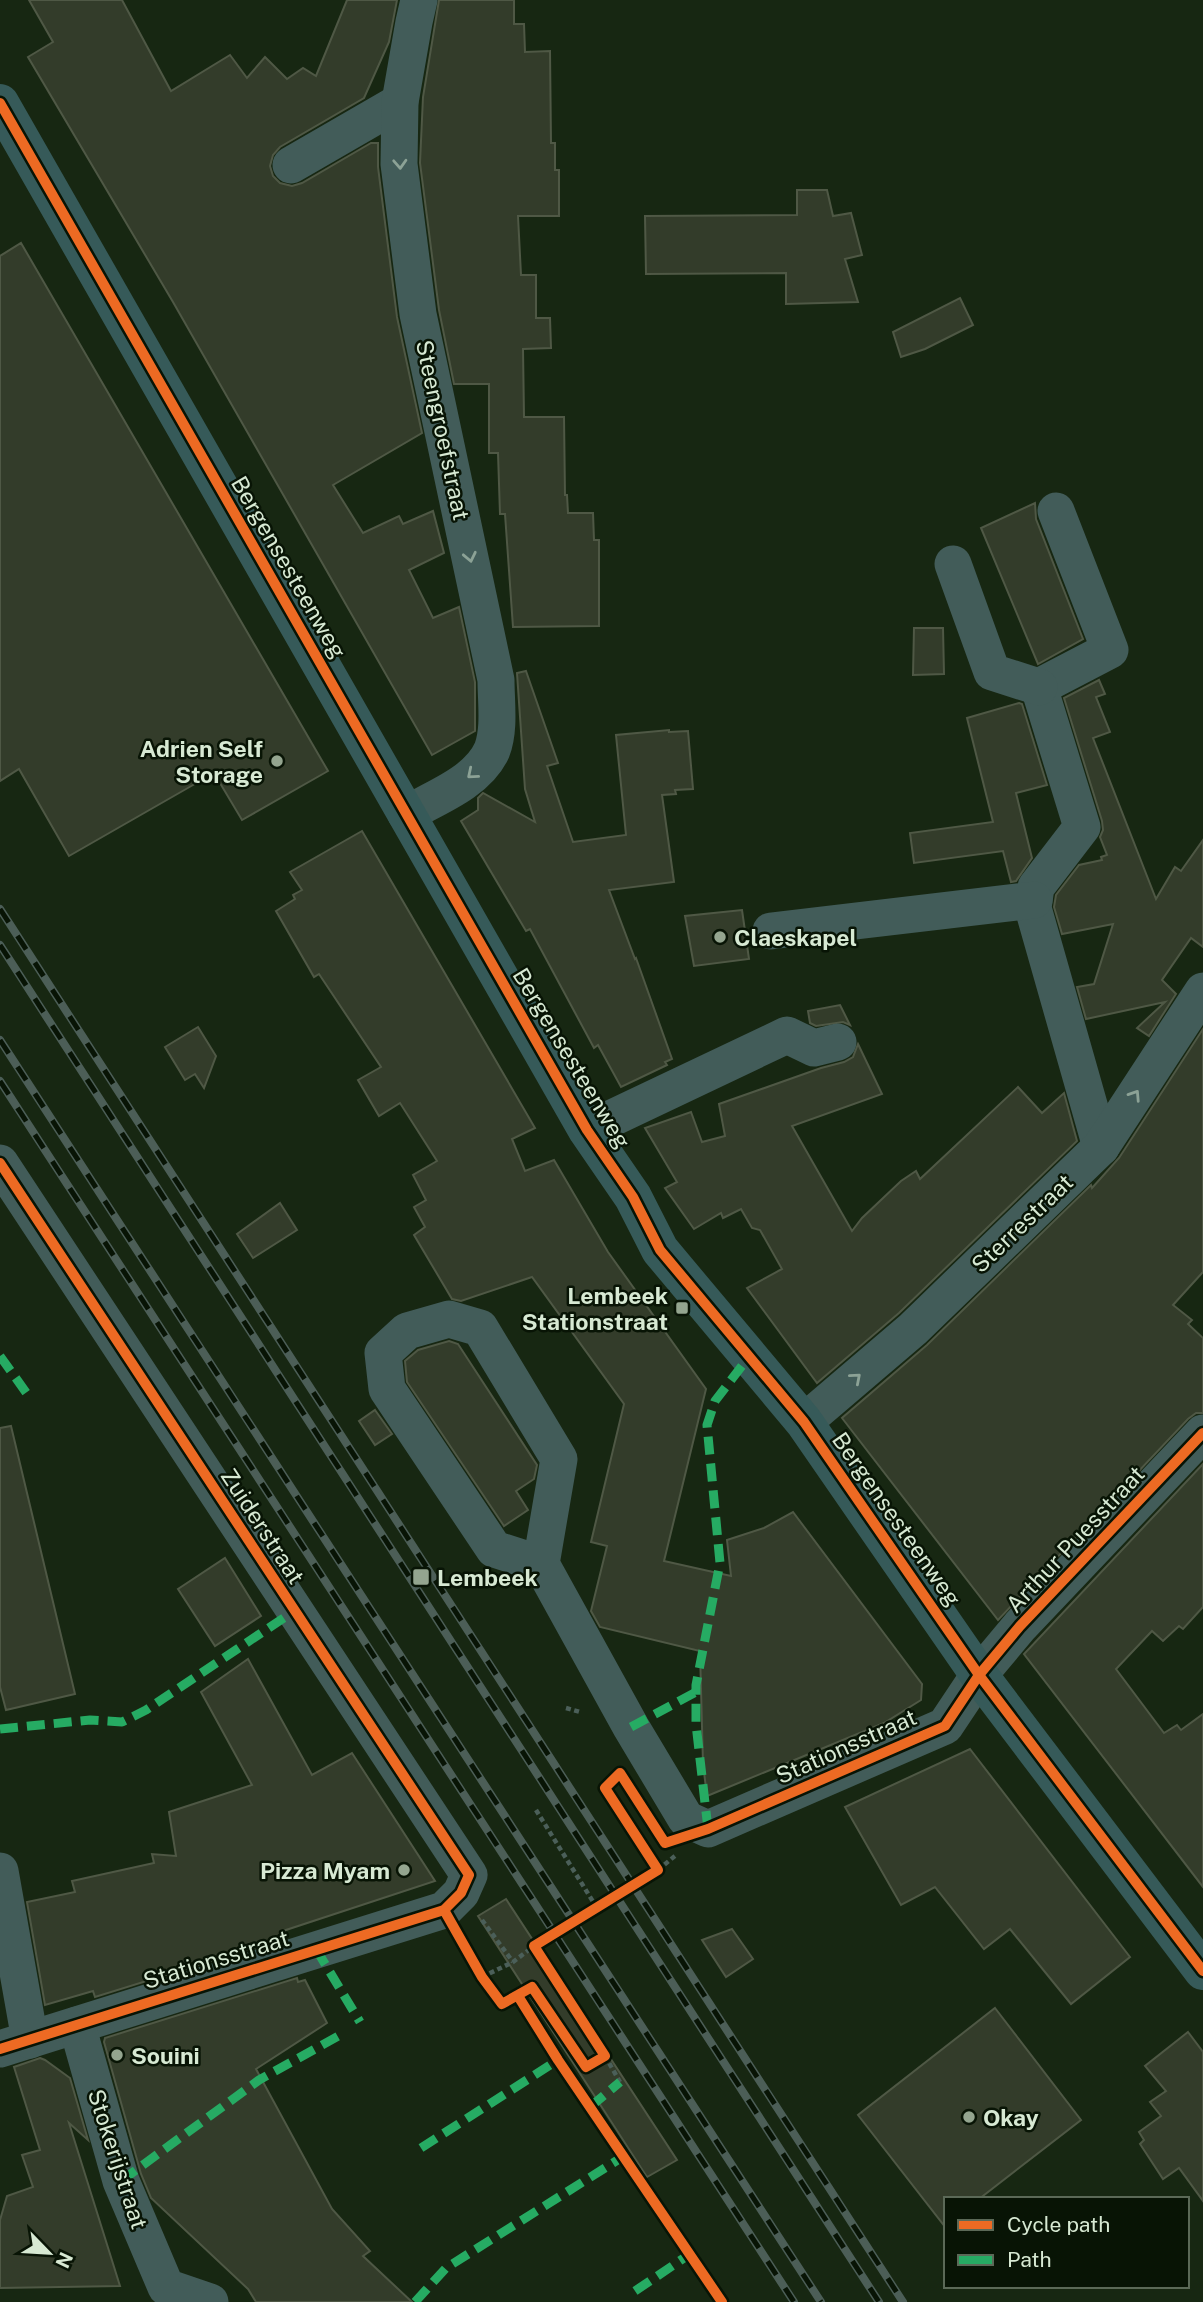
<svg xmlns="http://www.w3.org/2000/svg" width="1203" height="2302" font-family="'Public Sans',sans-serif">
	<rect width="100%" height="100%" fill="#172712"/>
	<g fill="#333c2a" stroke="#4f5845" stroke-width="2">
		<path d="M29,0h93l49,91 59,-36 17,23 18,-21 22,22 16,-11 13,8 31,-76h50l-8,42 -25,56 -84,49 -7,8 -3,11 3,10 7,7 12,3 10,-3 69,-40h7v24l19,150 25,116 -89,52 30,48 36,-17 4,8 30,-13 11,42 -35,17 24,48 26,-11 16,75v49l-43,24 -259,-453 -145,-245 25,-15z"/>
		<path d="M439,0h75v24h10l1,28 25,-1 1,92h4v27h4v46h-41l3,59h15v43h14l1,30 -28,1 1,68h40l1,78h2l1,18h25l1,27h5v86l-86,1 -8,-113h-5l-2,-61h-9v-69h-35l-15,-74 -19,-147 3,-66z"/>
		<path d="M797,190h30l6,26 18,-3 11,42 -17,4 13,43 -72,2v-31l-140,1 -1,-58 152,-1z"/>
		<path d="M21,243l307,528 -86,49 -28,-47 -145,83 -50,-87 -19,12v-525z"/>
		<path d="M960,298l13,27 -48,24 -24,8 -8,-25z"/>
		<path d="M1035,503l1,16 47,120 -45,25 -57,-136z"/>
		<path d="M914,628h29l1,46 -31,1z"/>
		<path d="M526,671l32,92 -11,3 26,76 53,-7 -10,-100 53,-5v2l19,-1 5,58 -18,1 1,4 -14,1 12,87 -65,8 26,69 1,-1 36,101 -7,3 2,3 -46,22 -23,-42 -4,3 -64,-119 -4,2 -65,-110 17,-11v-12l5,-5 52,29 -10,-33 -8,-116z"/>
		<path d="M1099,680l6,14 -9,3 14,35 -17,6 63,161 19,-32 6,4 22,-31v107l-12,-9 -29,42 14,14 -27,42 -12,-8 28,-26 -79,17 -9,-32 17,-3 19,-60 -51,10 -8,-27 2,-12 23,-30 23,-5 -1,-3 6,-2 -7,-18 3,-7 -1,-9 -38,-123z"/>
		<path d="M1019,703l3,1 25,81 -31,8 16,65 -16,23 -5,1 -8,-31 -89,12 -4,-30 83,-11 -26,-104z"/>
		<path d="M362,831l173,297 -23,11 13,32 29,-11 54,92 98,137 -42,172 67,15 -4,-36 37,-12 29,-16 129,172 -1,16 -37,23 -177,73 -4,-32 -3,-113 -100,-24 -9,-16 16,-65 -16,-4 33,-138 -92,-127 -71,24 -9,-2 -38,-64 11,-8 -11,-20 12,-7 -13,-25 24,-14 -37,-58 -21,13 -21,-36 23,-13 -62,-93 -5,3 -38,-66 19,-12 -2,-4 9,-5 -12,-18z"/>
		<path d="M742,910l7,49 -55,7 -9,-50z"/>
		<path d="M840,1005l10,20 -7,-3 -27,4 -6,-3 -2,-12z"/>
		<path d="M198,1027l18,29 -12,32 -9,-14 -10,6 -20,-33z"/>
		<path d="M1203,1029v243l-30,33 19,15 -4,4 15,14v75h-7l-8,6 -190,201 -156,-202 85,-73 164,-160 1,3 27,-30z"/>
		<path d="M858,1044l24,50 -90,32 60,105 10,-13 39,-37 15,-10 4,8 98,-92 24,26 22,-20 13,48 -178,172 -82,70 -70,-95 35,-19 -22,-39 -8,-2 -11,-19 -18,9 -2,-5 -27,16 -29,-41 12,-6 -32,-54 46,-16 11,30 23,-6 -6,-32 102,-36 23,-6 9,-5z"/>
		<path d="M280,1203l17,27 -44,28 -16,-24z"/>
		<path d="M449,1341l9,3 79,121 -3,14 -18,12 12,19 -24,16 -97,-144 -2,-21 13,-11z"/>
		<path d="M375,1410l17,24 -17,11 -16,-24z"/>
		<path d="M11,1426l64,268 -69,16 -6,-23v-259z"/>
		<path d="M1203,1464v143l-20,22 -4,-3 -16,15 -11,-10 -36,38 48,64 13,-8 4,5 22,-16v173l-179,-233z"/>
		<path d="M225,1558l36,58 -46,30 -37,-57z"/>
		<path d="M248,1659l64,116 40,-22 83,128 -152,50 2,7 -190,59 -2,-6 -48,14 -18,-103 48,-10 -3,-11 82,-18 -2,-9 24,2 -7,-44 83,-27 -51,-93z"/>
		<path d="M970,1749l160,208 -59,47 -61,-75 -26,20 -49,-62 -34,18 -56,-98z"/>
		<path d="M506,1899l171,261 -30,17 -169,-261z"/>
		<path d="M732,1929l21,30 -27,18 -24,-37z"/>
		<path d="M297,1978l1,4 7,-2 22,43 -71,46 76,140 38,42 -7,5 49,46h-156l-8,-13 -97,-91 -10,-24 -37,-132 1,-4z"/>
		<path d="M995,2008l86,112 -102,79h-33v29l-88,-113z"/>
		<path d="M1188,2032l15,20v149l-24,-33 -16,11 -23,-35 4,-4 -5,-8 22,-16 -11,-14 16,-11 -21,-25z"/>
		<path d="M40,2058l5,2 25,18 18,62 -19,-17 51,163 -120,2v-68l7,-24 26,-9 -11,-32 18,-5 -26,-83z"/>
	</g>
	<g fill="none" stroke-linecap="round" stroke-linejoin="round">
		<g stroke="#4b5f59" stroke-width="4.5" stroke-dasharray="5 3.5" stroke-linecap="butt">
			<path d="M566,1708l14,4"/>
			<path d="M536,1810l61,98"/>
			<path d="M658,1870l18,-15"/>
			<path d="M482,1920l31,42"/>
			<path d="M482,1977l31,-15 21,-16"/>
			<path d="M605,2056l15,26"/>
		</g>
		<g stroke="#425c59" stroke-width="37">
			<path d="M291,165l109,-63"/>
			<path d="M1056,511l54,139 -71,37 43,140 -46,60 -3,21 68,239"/>
			<path d="M953,564l39,108 47,15"/>
			<path d="M406,814c29,-16 72,-32 86,-64 8,-21 4,-48 4,-70l-78,-366 -19,-150 1,-62 14,-80 5,-22"/>
			<path d="M771,931l263,-31"/>
			<path d="M587,1130l200,-95 27,13 24,-6"/>
			<path d="M0,1163l469,712 -8,18 -17,17 -444,139"/>
			<path d="M804,1422l109,-93 188,-182 102,-156"/>
			<path d="M541,1564l-47,-15 -107,-160 -4,-36 24,-22 42,-12 31,9 79,131 -18,105 90,163 55,92 22,10 237,-103 34,-51 41,-49 183,-193"/>
			<path d="M0,1871l30,169"/>
			<path d="M77,2025l44,156 45,106 44,15"/>
		</g>
		<path stroke="#365a59" stroke-width="38" d="M0,103l587,1027 46,67 27,53 144,172 175,253 224,296"/>
		<defs>
			<g id="rail">
				<path d="M0,909l903,1393"/>
				<path d="M0,945l879,1357"/>
				<path d="M0,1040l821,1262"/>
				<path d="M0,1081l794,1221"/>
			</g>
		</defs>
		<use href="#rail" stroke="#4c5e57" stroke-width="8"/>
		<use href="#rail" stroke="#081405" stroke-width="5" stroke-dasharray="16" stroke-linecap="butt"/>
		<g stroke="#26ab63" stroke-width="9" stroke-dasharray="18 9" stroke-linecap="butt">
			<path d="M0,1356l30,42"/>
			<path d="M631,1727l65,-35"/>
			<path d="M0,1729l90,-9 32,2 24,-12 148,-99"/>
			<path d="M708,1829l-12,-105v-39l24,-122 -13,-138 8,-24 33,-43"/>
			<path d="M316,1949l44,73"/>
			<path d="M590,2107l30,-25"/>
			<path d="M421,2148l137,-88"/>
			<path d="M121,2181l138,-101 83,-46"/>
			<path d="M635,2291l55,-37"/>
			<path d="M415,2302l31,-34 178,-112"/>
		</g>
		<defs>
			<g id="cycleway">
				<path d="M0,103l587,1027 46,67 27,53 144,172 175,253 224,296"/>
				<path d="M0,1163l469,712 -8,18 -17,17 -444,139"/>
				<path d="M444,1910l38,67 20,27 30,-17 54,80 19,-11 -71,-110 124,-76 -53,-82 15,-15 45,70 43,-14 237,-103 34,-51 41,-49 183,-193"/>
				<path d="M518,1996l40,64 164,242"/>
			</g>
		</defs>
		<use href="#cycleway" stroke="#081405" stroke-width="15"/>
		<use href="#cycleway" stroke="#ed6a23" stroke-width="10"/>
	</g>
	<defs><path id="oneway-chevron" d="M-2-3.5L2.5 0L-2 3.5" fill="none" stroke-width="1.6" stroke-linecap="round" stroke-linejoin="round" transform="scale(1.75)"/></defs>
	<g stroke="#8ca296">
		<use href="#oneway-chevron" transform="translate(400 164) rotate(87)"/>
		<use href="#oneway-chevron" transform="translate(470 557) rotate(78)"/>
		<use href="#oneway-chevron" transform="translate(472 774) rotate(140)"/>
		<use href="#oneway-chevron" transform="translate(1135 1095) rotate(-57)"/>
		<use href="#oneway-chevron" transform="translate(856 1378) rotate(-41)"/>
	</g>
	<g fill="#94a58f" stroke="#081405" stroke-width="2.5">
		<circle cx="277" cy="761" r="7"/>
		<circle cx="720" cy="937" r="7"/>
		<rect x="675" y="1301" width="14" height="14" rx="3.5"/>
		<rect x="412" y="1568" width="18" height="18" rx="3.5"/>
		<circle cx="404" cy="1870" r="7"/>
		<circle cx="117" cy="2055" r="7"/>
		<circle cx="969" cy="2117" r="7"/>
	</g>
	<g text-anchor="middle" dominant-baseline="central" stroke-width="5" stroke-linejoin="round" paint-order="stroke">
		<g font-size="23" fill="#d7e9d3" stroke="#081405">
			<text transform="translate(443 430) rotate(78)">Steengroefstraat</text>
			<text transform="translate(289 567) rotate(60)">Bergensesteenweg</text>
			<text transform="translate(572 1058) rotate(59)">Bergensesteenweg</text>
			<text transform="translate(1022 1223) rotate(-44)">Sterrestraat</text>
			<text transform="translate(897 1519) rotate(55)">Bergensesteenweg</text>
			<text transform="translate(263 1526) rotate(57)">Zuiderstraat</text>
			<text transform="translate(1075 1539) rotate(-47)">Arthur Puesstraat</text>
			<text transform="translate(846 1746) rotate(-24)">Stationsstraat</text>
			<text transform="translate(216 1959) rotate(-17)">Stationsstraat</text>
			<text transform="translate(118 2159) rotate(72)">Stokerijstraat</text>
		</g>
		<g font-size="23" font-weight="bold" fill="#d7e9d3" stroke="#081405" text-anchor="start">
			<text x="263" y="748" text-anchor="end">Adrien Self<tspan x="263" dy="26">Storage</tspan></text>
			<text x="734" y="937">Claeskapel</text>
			<text x="668" y="1295" text-anchor="end">Lembeek<tspan x="668" dy="26">Stationstraat</tspan></text>
			<text x="437" y="1577">Lembeek</text>
			<text x="390" y="1870" text-anchor="end">Pizza Myam</text>
			<text x="131" y="2055">Souini</text>
			<text x="983" y="2117">Okay</text>
		</g>
	</g>
	<rect x="944" y="2197" width="245" height="91" fill="#081405" stroke="#5b6957" stroke-width="2"/>
	<rect x="958" y="2220" width="35" height="10" fill="#ed6a23" stroke="#5b6957" stroke-width="2"/>
	<text x="1007" y="2232" font-size="21" fill="#d7e9d3">Cycle path</text>
	<rect x="958" y="2255" width="35" height="10" fill="#26ab63" stroke="#5b6957" stroke-width="2"/>
	<text x="1007" y="2267" font-size="21" fill="#d7e9d3">Path</text>
	<g transform="translate(49 2253) rotate(115)" stroke="#081405" stroke-width="5" paint-order="stroke">
	<path d="M0-5L12 26L0 18L-12 26Z" fill="#d7e9d3"/>
	<text y="-10" font-size="19" font-weight="bold" text-anchor="middle" fill="#d7e9d3">N</text>
	</g>
</svg>
